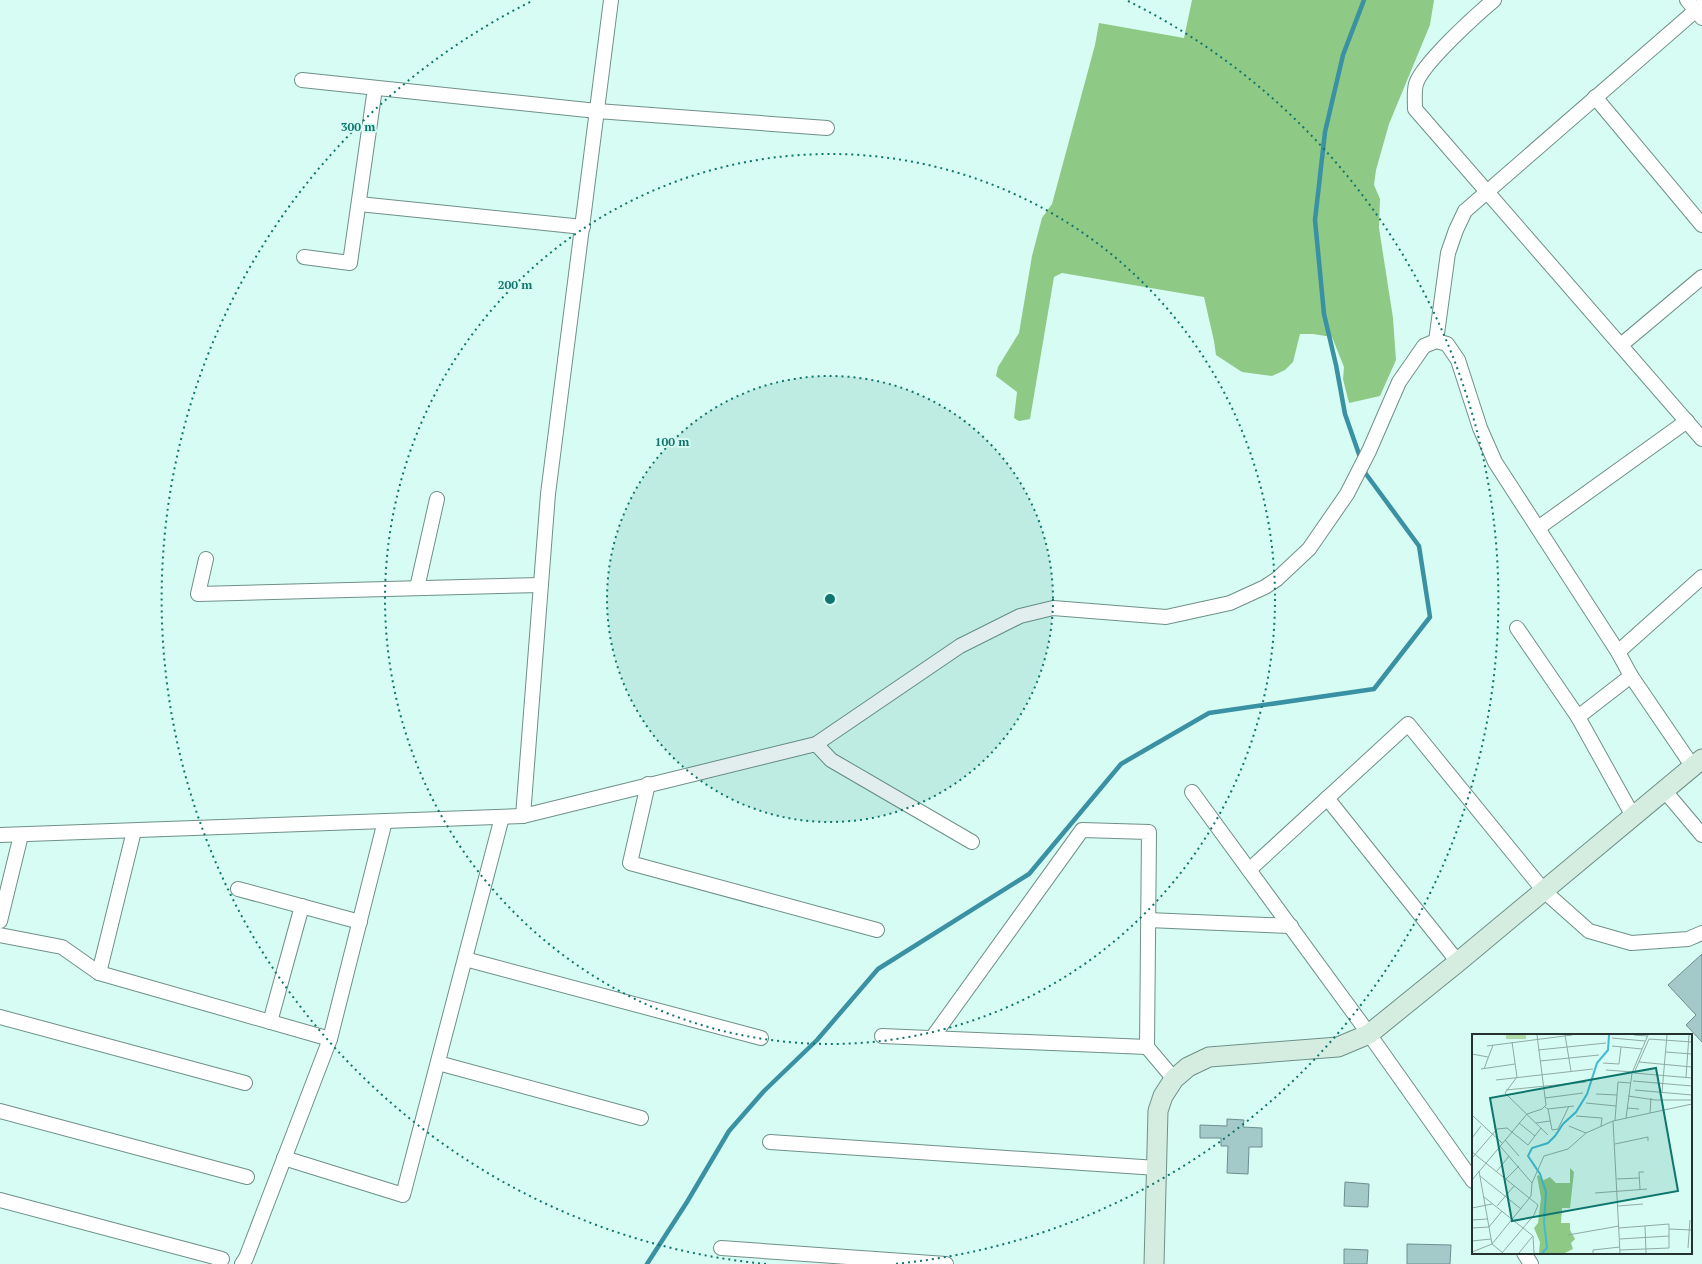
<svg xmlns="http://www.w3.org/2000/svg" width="1702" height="1264" font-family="'PT Serif',serif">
	<rect width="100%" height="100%" fill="#d7fcf3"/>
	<path fill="#8fc986" d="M1192,0h242l-4,25 -41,99 -13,46 -2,15 6,14 -1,29 14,90 3,42 -16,36 -31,7 -6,-24 1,-12 -12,-30 -19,-3h-13l-7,28 -8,8 -13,6 -30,-4 -26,-17 -2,-14 -10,-44 -142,-24 -8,4 -24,142 -11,2 -5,-3 3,-26 -21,-16 2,-9 21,-34 13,-77 10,-38 10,-14 43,-159 4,-22 85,15z"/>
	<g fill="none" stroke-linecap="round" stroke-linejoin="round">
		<g stroke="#3991a3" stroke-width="4.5">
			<path d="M1361,460l-16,-46 -9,-49 -12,-51 -9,-94 10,-88 18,-77 21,-55"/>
			<path d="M647,1264l40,-62 42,-71 35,-40 53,-51 61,-71 151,-95 92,-110 88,-51 165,-24 56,-72 -11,-71 -53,-72 -2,-5"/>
		</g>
	</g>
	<g fill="#a3c9c9" stroke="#6b8f90">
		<path d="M1702,954v88l-16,-17 10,-10 -28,-30z"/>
		<path d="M1227,1119l17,1 -1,7 19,1v19h-13l-1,27 -21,-1 1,-27h-7v-8h-21v-13l27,1z"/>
		<path d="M1345,1182l24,2 -1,23 -24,-1z"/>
		<path d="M1407,1244l44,1 -1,19h-43z"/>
		<path d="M1344,1249l24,1 -1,14h-23z"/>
	</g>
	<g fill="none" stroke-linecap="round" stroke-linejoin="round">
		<defs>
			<g id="street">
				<path d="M1494,0c-18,15 -72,64 -78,84 -2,7 -1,17 -1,25l287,330"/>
				<path d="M1687,0l15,18"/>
				<path d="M302,80l295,31 230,17"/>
				<path d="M1595,97l107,128"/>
				<path d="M359,204l224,23"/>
				<path d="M304,257l46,6 25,-175"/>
				<path d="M1436,341l12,-88 8,-23 9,-19 237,-206"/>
				<path d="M1621,345l81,-68"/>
				<path d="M1538,528l149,-107"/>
				<path d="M206,559l-8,35 343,-9"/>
				<path d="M417,588l20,-89"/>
				<path d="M1517,628l61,89 55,99"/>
				<path d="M1618,652l84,-75"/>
				<path d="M1578,717l53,-41"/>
				<path d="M816,744l15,16 141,82"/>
				<path d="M648,784l-18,79 247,67"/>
				<path d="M1664,790l38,45"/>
				<path d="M1192,792l177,242 104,147"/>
				<path d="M1327,798l131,164"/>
				<path d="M523,816l25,-322 63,-494"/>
				<path d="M0,835l523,-19 293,-72 144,-98 60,-30 33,-8 113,9 64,-14 35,-16 12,-8 32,-30 38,-55 22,-43 30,-69 25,-36 12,-5 11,3 11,16 22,68 15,34 123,190 13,24 62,91"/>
				<path d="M1249,870l159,-146 136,167 45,40 42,12 57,-4 14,-6"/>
				<path d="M238,889l122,33"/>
				<path d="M1148,920l143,6"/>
				<path d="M0,921l21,-86"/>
				<path d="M0,935l62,12 37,26 231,66"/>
				<path d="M465,959l296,79"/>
				<path d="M99,973l35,-142"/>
				<path d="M0,1017l245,66"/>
				<path d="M270,1022l32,-116"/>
				<path d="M882,1036l265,11"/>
				<path d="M932,1038l150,-208 67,2 -2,215 27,32"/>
				<path d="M438,1063l203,55"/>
				<path d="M0,1111l247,66"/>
				<path d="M770,1142l387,26"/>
				<path d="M284,1158l119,37 99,-378"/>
				<path d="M0,1200l222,59 -3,5"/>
				<path d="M721,1248l225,16"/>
				<path d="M1524,1253l7,11"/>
				<path d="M242,1264l4,-6 84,-219 55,-218"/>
			</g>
			<path id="secondary" d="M1154,1264l4,-153 5,-15 11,-17 14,-12 21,-10 129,-10 31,-13 89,-72 244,-203"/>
		</defs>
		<use href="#street" stroke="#6e9088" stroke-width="16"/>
		<use href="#secondary" stroke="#6e9088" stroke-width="21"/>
		<use href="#street" stroke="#fff" stroke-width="14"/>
		<use href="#secondary" stroke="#d5ede1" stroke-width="19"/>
	</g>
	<circle cx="830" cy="599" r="223" fill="#0f766e" fill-opacity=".12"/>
	<g fill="none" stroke="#0f766e" stroke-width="2" stroke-dasharray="2 4">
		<circle cx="830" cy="599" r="223"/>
		<circle cx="830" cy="599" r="445"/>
		<path d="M766 1264A668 668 0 0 1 532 1M1128 1A668 668 0 0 1 894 1264"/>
	</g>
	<g transform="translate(1472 1034)">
		<rect width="220" height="220" fill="#d7fcf3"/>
		<path d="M34,1h20v4h-20z" fill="#aedaa7"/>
		<path d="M98,134l4,4 -4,36h-8l-1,15h9v7l5,9 -4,4 2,6 -8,4h-26l1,-11 -6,-14 4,-5 3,-25 -4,-22 2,-1 3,6 8,-4 6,6h14z" fill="#8fc986"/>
		<path fill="none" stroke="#42bad5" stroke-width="2" d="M70,219l5,-5 -3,-26 2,-30 -6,-18 -12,-18 4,-8 16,-5 7,-7 8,-12 13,-12 11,-18 10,-31 11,-13 1,-15"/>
		<path fill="none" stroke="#8faba4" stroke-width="1" d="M93,1l6,36M162,1l13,1M140,4l33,3M40,8l5,35 -12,16 43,42M220,8l-43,-3 -15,34 58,5M15,12l85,-11M140,12l30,3M66,16l68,-7M194,18l26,2M0,20l16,3M68,27l59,-6M167,28l53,5M131,29l16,1 2,-17M9,35l34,-5M12,35l9,-24M134,36l27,2M214,43l3,-42M24,46l97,-11M161,47l59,5M34,56l80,-8M163,56l57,5M190,58l5,-57M124,60l21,1M156,62l27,4h37M73,64l38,-5M114,69l30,3M73,73l3,2 4,21 6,-1 11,-23M155,74l12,1M76,75l26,-3M178,79l1,-15M0,81l30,28M104,82l26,2 -1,8M154,84l6,-45 16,-38M143,86l3,-38 12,1M141,87l7,132M47,89l16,13M64,89l14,-2M97,92l17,7M0,104l9,-12M33,106l14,16M143,110l33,-7v4M28,112l32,37M0,118l66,53 -4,10 -32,38M0,124l25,-29 10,-1 21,17 13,-17M7,137l13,73 11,9M25,137l12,-15M8,142l41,33M34,145l13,-13M145,145l22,-1M0,146l55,-66 15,-5 4,-4 -9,-70M168,155l-1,-17h5M123,159l52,-4M12,163l49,39 1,17M25,172l17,-20M146,172l25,-2M0,174l20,-4M0,186l16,-1M173,192l1,27M0,194l17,-1 13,-16M147,194l50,-4v24l-49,2M197,195l23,1M96,201l51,-9M148,205l49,-3M0,207l19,-2M216,214l2,-28M0,218l20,-8 39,-48 1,-13 12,-27 24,-7 18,-16 27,-12 79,-17M47,219l13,-16M121,219v-3l27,-3"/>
		<path fill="#0f766e" fill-opacity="0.15" stroke="#0f766e" stroke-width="2" d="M184,34l22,123 -166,30 -22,-123z"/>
		<rect width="220" height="220" fill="none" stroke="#24322e" stroke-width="2"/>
	</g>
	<circle cx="830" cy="599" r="6" fill="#0f766e" stroke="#d7fcf3" stroke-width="2"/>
	<g font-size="12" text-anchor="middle" font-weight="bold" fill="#0f766e" stroke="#d7fcf3" stroke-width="4" stroke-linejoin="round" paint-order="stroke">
		<text x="358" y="131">300 m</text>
		<text x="515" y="289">200 m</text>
		<text x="672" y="446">100 m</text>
	</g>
</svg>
